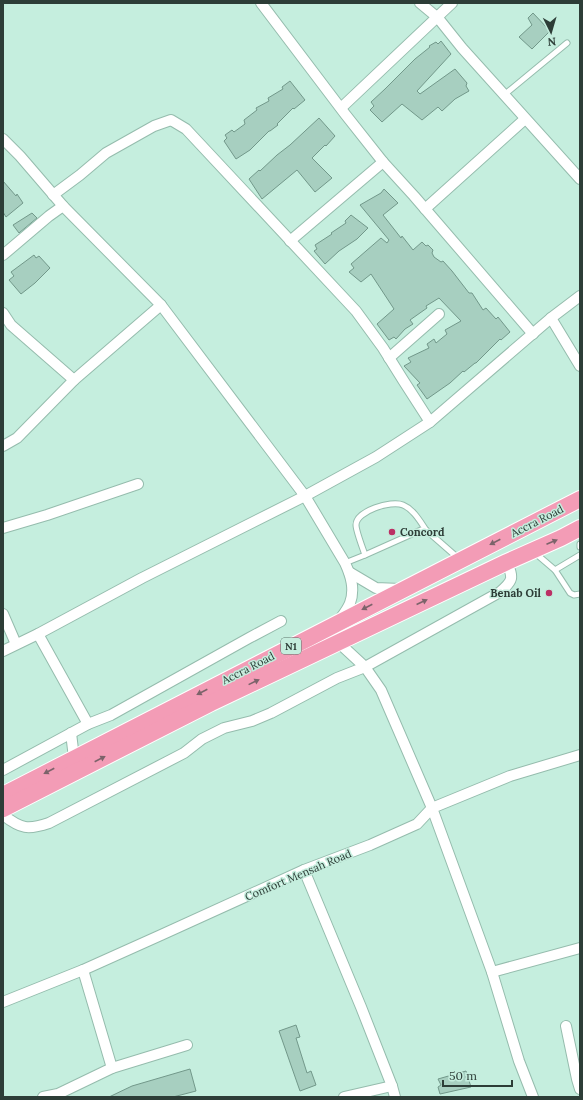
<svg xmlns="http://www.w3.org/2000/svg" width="583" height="1100" font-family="Lora,serif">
	<rect width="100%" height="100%" fill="#c5eede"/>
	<g fill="#a7cfc0" stroke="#72988a">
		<path d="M533,13l17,18 -18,18 -13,-12 13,-12 -4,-7z"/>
		<path d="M441,41l10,13 -34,37 3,3 35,-25 12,14 -1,3 3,5 -14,8 -13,12 -4,-4 -16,13 -20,-16 -20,18 -12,-12 4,-4 -3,-4 14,-13 30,-30 15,-12 -1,-1 7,-4 2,2z"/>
		<path d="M290,81l15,19 -11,9 -1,-1 -16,16 1,1 -8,6h-1l-19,19 -14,9 -12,-18 3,-3 -2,-3 7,-5 2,2 11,-8 -1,-4 13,-10 -1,-2 13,-7 -1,-3 15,-9 -1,-2z"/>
		<path d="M319,118l16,18 -9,10 -1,-1 -13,13 20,20 -17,14 -18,-22 -35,29 -13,-20 10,-9 1,1 17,-16 13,-10z"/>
		<path d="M3,181l13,15 1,-2 6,9 -17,14 -3,-5z"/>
		<path d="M384,189l14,14 -15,12 18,23 1,-2 11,14 9,-8 4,4 2,-1 5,5 -1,3 2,4 7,5 2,-1 9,10 17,22h3l11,17 3,-2 10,11 2,-2 12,15 -9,8 -1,-1 -24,24h-1l-11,9 -1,-1 -13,12 -23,16 -10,-14 3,-2 -16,-17 7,-4 -3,-4 21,-10 -2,-4 7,-5 2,4 11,-9 -2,-4 16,-9 -22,-23 -13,8 1,2 -17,12 3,4 -8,5 -9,10 -2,-2 -5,3 -12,-16 17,-15 -23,-35 -10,8 -12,-10 5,-4 -3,-4 30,-26 6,5 2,-3 -29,-35 21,-12z"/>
		<path d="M32,213l5,5 -18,15 -6,-8z"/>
		<path d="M351,215l17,13 -11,11 -18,12 -14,13 -11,-13 3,-2 -2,-4 17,-11 -1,-1 15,-10 -1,-2z"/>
		<path d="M34,255l2,3 3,-2 11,12 -15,15 -14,11 -12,-14 5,-4 -3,-4z"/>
		<path d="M296,1025l4,12 -4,1 11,35 4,-2 5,14 -16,6 -21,-60z"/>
		<path d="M190,1069l6,22 -23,6h-64l23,-11z"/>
		<path d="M466,1071l5,16 -31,7 -2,-7 3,-2 -3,-6z"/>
	</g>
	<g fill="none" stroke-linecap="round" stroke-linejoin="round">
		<defs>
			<g id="service">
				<path d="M504,95l63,-52"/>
				<path d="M580,544v3"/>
				<path d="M534,552l21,18 15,23 4,2 6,-1"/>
				<path d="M365,555c-2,-6 -9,-24 -9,-30 0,-14 35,-25 47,-20 10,4 17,16 23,25"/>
				<path d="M345,563l20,-8 56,-25h5l32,28"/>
				<path d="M555,570l25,-15"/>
			</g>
			<g id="minor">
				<path d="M261,3l84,111 38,48 31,34 119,138"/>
				<path d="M420,3l18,15 24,30 118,131"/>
				<path d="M341,108l111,-105"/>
				<path d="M3,139l17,17 43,50 98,99 144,191 40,67c6,13 10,26 5,40 -2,6 -8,13 -12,19"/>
				<path d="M53,195l27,-20 26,-22 48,-27 17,-6 15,9 170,182 27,37 20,32 27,42"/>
				<path d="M425,209l100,-90"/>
				<path d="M290,241l93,-79"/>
				<path d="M3,255l46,-39 14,-10"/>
				<path d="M3,313l8,12 63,55"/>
				<path d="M551,318l29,48"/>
				<path d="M389,358l50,-44"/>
				<path d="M3,446l14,-8 57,-58 87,-75"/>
				<path d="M3,528l44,-13 91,-31"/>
				<path d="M349,572l27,16 24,1"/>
				<path d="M3,614l13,30"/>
				<path d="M38,634l50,90"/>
				<path d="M3,651l35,-17 104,-56 163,-82 71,-39 54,-35 121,-104 29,-22"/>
				<path d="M71,733l3,25"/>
				<path d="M3,770l85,-46 23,-9 138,-77 32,-17"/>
				<path d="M3,815c18,14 25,15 46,8l135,-70 18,-14 22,-11 28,-7 19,-8 66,-35 28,-11 135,-75c14,-12 13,-14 7,-30"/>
				<path d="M304,870l57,137 31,79 3,11"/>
				<path d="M83,970l29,98"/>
				<path d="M492,972l88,-24"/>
				<path d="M3,1002l80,-32 78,-35 143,-65 66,-25 47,-21 15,-16 -51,-118 -16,-23 -27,-25"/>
				<path d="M566,1026l11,53 3,10"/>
				<path d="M43,1097l15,-3 54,-26 75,-23"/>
				<path d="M344,1097l48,-11"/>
				<path d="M533,1097l-14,-36 -27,-89 -60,-164 78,-32 70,-21"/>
			</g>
			<g id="trunk">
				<path d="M3,795l577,-296"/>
				<path d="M3,809l208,-106 296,-141 54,-24 19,-10"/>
			</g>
		</defs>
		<use href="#service" stroke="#95bcad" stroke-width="7"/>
		<use href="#minor" stroke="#95bcad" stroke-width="12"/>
		<use href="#trunk" stroke="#fff" stroke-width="18"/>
		<use href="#service" stroke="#fff" stroke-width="5"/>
		<use href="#minor" stroke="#fff" stroke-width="10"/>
		<use href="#trunk" stroke="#f39cb6" stroke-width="16"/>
	</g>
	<defs><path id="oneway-solid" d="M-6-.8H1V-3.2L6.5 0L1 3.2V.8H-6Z"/></defs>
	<g fill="#7c636a">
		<use href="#oneway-solid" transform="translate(495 542) rotate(153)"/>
		<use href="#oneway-solid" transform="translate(552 542) rotate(-23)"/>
		<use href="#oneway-solid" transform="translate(422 602) rotate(-25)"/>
		<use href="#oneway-solid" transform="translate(367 607) rotate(153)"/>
		<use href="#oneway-solid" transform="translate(254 682) rotate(-26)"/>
		<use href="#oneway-solid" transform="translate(202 692) rotate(153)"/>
		<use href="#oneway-solid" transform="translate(100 759) rotate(-27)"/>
		<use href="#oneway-solid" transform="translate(49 771) rotate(152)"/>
	</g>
	<g fill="#bb2f64" stroke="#c5eede" stroke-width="1.5">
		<circle cx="392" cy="532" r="4"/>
		<circle cx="549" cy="593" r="4"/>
	</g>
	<g text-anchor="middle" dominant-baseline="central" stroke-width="3" stroke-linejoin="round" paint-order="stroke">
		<rect fill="#c5eede" stroke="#5b7269" stroke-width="1" x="281" y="638" width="20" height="16" rx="3"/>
		<g font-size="10" font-weight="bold" fill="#2d3d37">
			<text x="291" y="646">N1</text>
		</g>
		<g font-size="11" fill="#2d3d37" stroke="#c5eede">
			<text transform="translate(537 521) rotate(-27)">Accra Road</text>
			<text transform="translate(248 668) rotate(-27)">Accra Road</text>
			<text transform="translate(298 875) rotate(-23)">Comfort Mensah Road</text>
		</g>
		<g font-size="11" font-weight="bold" fill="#2d3d37" stroke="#c5eede" text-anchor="start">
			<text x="400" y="532">Concord</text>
			<text x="541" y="593" text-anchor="end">Benab Oil</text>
		</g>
	</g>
	<rect width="583" height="1100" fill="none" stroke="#2d3d37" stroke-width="8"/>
	<g transform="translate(551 32) rotate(175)" stroke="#c5eede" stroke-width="3" paint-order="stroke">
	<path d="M0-3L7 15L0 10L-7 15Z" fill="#2d3d37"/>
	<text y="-6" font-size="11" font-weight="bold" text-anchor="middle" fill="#2d3d37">N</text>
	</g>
	<path d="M443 1080v6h69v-6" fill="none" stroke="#2d3d37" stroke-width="2"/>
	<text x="449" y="1080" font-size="12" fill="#2d3d37" stroke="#c5eede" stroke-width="3" paint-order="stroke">50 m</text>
</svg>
